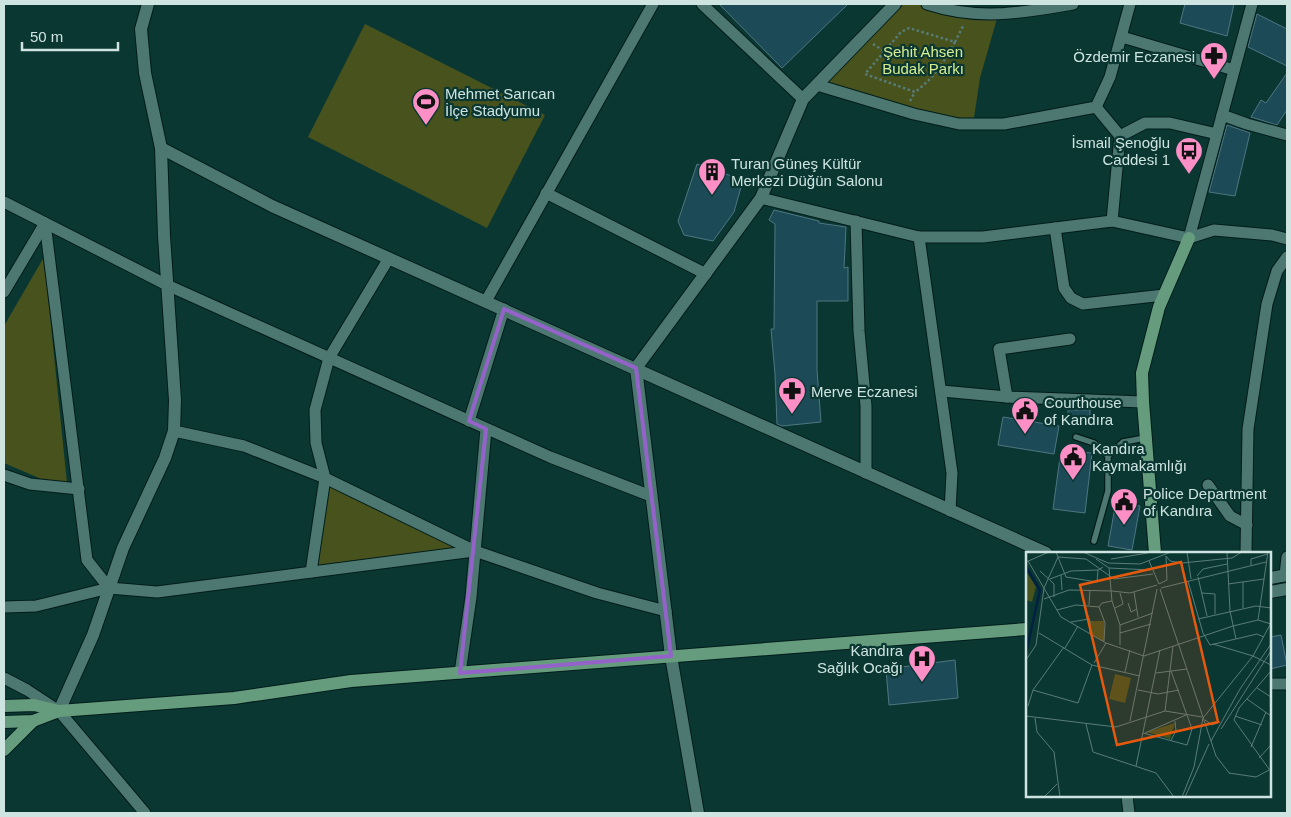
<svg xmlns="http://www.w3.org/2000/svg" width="1291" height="817" font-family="Helvetica,sans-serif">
	<rect width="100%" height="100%" fill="#0b3733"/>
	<g fill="#47521d">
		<path d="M895,4h32l71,11 -18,63 -7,46 -156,-39z"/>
		<path d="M365,24l180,91 -58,113 -179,-91z"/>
		<path d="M44,257l23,226 -21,-2 -42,-18v-137z"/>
		<path d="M325,478l150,73 -164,21z"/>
	</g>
	<g fill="#1c4b57" stroke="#4e7681">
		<path d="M719,4h129l-66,64z"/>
		<path d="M1185,4h49l-7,32 -47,-13z"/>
		<path d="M1257,14l30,15v37l-39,-19z"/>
		<path d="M1287,73v37l-10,15 -26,-8 10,-17 5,3z"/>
		<path d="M1227,125l23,8 -15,63 -26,-4z"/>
		<path d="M697,164l46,16 -9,32 -21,29 -29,-6 -6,-14z"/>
		<path d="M774,210l45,11v2l27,4 -2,41 4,-1v34h-31v69l4,52 -39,4 -5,-2 -2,-50 -4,-45h3l1,-105 -6,-4z"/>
		<rect x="1068" y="410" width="22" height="11"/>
		<path d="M1003,417l56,9 -5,28 -56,-9z"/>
		<path d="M1061,450l31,3 -7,60 -32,-4z"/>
		<path d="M1116,502l24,4 -8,44 -24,-4z"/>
		<path d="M1281,635l6,30 -17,4v-32z"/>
		<path d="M955,660l3,38 -69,7 -3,-36z"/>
	</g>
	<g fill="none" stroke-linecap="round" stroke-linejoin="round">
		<defs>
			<g id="service">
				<path d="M1076,437l18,6 14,13v35l-14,50"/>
				<path d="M1108,456l15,-14 22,-4"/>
			</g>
			<g id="minor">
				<path d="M702,4l101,95"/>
				<path d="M927,4c52,17 94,9 146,0"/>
				<path d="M1122,37l112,33"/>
				<path d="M817,85l97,29 45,10h45l92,-17 14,-30 20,-73"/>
				<path d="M1096,107l24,29 -8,85"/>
				<path d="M1222,115l25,9 40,11"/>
				<path d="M1120,136l25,-13h25l47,11"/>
				<path d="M546,193l160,81"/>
				<path d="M761,198l158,39h64l129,-16 77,17 25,-8 58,5 15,4"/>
				<path d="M4,202l163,83 383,172 101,39"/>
				<path d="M856,221l3,110 7,75v67"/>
				<path d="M45,223l42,337 22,28"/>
				<path d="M1055,228l9,60 7,10 12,6 81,-9"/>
				<path d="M919,237l33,236 -2,38"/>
				<path d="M1189,238l63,-234"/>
				<path d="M4,292l41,-69"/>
				<path d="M486,301l167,-297"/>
				<path d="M942,391l65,6 136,5"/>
				<path d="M1007,397l-8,-48 71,-10"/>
				<path d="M469,421l35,-112"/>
				<path d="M174,431l70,15 81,32 150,73 122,42 69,18"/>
				<path d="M4,475l26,9 49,5"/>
				<path d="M1208,485l22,31 17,9"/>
				<path d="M1246,553l2,-124 19,-125 10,-33 10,-14"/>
				<path d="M311,572l14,-94 -9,-35 -1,-33 14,-52 60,-100"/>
				<path d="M1285,575l2,-18"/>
				<path d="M4,607l32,-1 73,-18 48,4 317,-41"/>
				<path d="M460,673l11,-76 15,-168"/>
				<path d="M4,678l23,12 32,21 86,102"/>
				<path d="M1270,684h17"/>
				<path d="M1127,796l2,17"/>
			</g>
			<g id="tertiary">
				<path d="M161,148l111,58 774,347"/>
				<path d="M1270,578l17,-3"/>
				<path d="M1270,592l17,-3"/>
				<path d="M59,711l34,-76 30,-87 42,-90 9,-27 1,-31 -11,-164 -3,-88 -16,-75 -4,-44 7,-25"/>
				<path d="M698,813l-27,-157 -35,-288 125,-170 42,-99 92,-95"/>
			</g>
			<g id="primary">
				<path d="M1155,553l-12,-151 -1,-29 17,-66 30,-69"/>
				<path d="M4,706l30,-1 25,6"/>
				<path d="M4,722l29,-1 26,-10 175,-13 117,-17 676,-52"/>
				<path d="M4,750l29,-29"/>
			</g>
		</defs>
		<use href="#service" stroke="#001d1a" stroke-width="8"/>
		<use href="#minor" stroke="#001d1a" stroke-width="13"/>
		<use href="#tertiary" stroke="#001d1a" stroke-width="14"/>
		<use href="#primary" stroke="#001d1a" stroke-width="14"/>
		<g stroke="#587c78" stroke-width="2.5" stroke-dasharray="2.5 2.5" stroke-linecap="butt">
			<path d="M955,42c-11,20 -21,36 -40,50l-50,-18 36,-42 8,-4 46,14 9,-18"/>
			<path d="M873,44l11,7"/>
			<path d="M910,101l5,-9"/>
		</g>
		<use href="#service" stroke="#4d7771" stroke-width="5.5"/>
		<use href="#minor" stroke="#4d7771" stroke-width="11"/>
		<use href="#tertiary" stroke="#4d7771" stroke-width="12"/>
		<use href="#primary" stroke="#669c7e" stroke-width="12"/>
	</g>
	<path fill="none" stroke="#9463c9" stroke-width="4" stroke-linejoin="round" d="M504,309l132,59 35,288 -211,17 26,-244 -17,-8z"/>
	<defs>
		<symbol id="pharmacy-pin" viewBox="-11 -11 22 30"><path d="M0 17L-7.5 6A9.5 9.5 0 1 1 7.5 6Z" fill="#fb8fc6" stroke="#0b3733"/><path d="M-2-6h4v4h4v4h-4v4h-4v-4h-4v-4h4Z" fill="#111"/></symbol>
		<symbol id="stadium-pin" viewBox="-11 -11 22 30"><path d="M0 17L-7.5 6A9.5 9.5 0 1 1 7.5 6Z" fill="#fb8fc6" stroke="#0b3733"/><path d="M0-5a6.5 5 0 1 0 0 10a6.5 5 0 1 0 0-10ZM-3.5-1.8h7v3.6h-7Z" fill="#111"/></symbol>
		<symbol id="bus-pin" viewBox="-11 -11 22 30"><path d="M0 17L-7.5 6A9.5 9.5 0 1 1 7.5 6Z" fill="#fb8fc6" stroke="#0b3733"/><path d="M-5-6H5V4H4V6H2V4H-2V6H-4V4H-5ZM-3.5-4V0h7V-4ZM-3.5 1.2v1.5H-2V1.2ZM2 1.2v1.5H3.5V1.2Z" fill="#111"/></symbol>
		<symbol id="building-pin" viewBox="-11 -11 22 30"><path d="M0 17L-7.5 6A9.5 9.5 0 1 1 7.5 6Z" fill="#fb8fc6" stroke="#0b3733"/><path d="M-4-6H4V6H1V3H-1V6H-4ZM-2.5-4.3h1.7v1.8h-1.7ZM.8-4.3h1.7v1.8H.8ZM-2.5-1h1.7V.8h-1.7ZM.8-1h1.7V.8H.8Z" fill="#111"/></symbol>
		<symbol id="civic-pin" viewBox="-11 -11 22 30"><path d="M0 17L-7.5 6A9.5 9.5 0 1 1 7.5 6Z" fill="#fb8fc6" stroke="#0b3733"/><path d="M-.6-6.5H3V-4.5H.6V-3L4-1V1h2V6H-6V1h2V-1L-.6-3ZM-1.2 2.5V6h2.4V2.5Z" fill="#111"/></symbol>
		<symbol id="hospital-pin" viewBox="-11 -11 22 30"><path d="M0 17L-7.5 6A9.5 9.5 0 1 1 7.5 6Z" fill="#fb8fc6" stroke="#0b3733"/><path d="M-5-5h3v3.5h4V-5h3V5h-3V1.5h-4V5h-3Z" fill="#111"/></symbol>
	</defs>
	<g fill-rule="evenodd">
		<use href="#pharmacy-pin" x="1198" y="40" width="32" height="43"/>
		<use href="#stadium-pin" x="410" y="86" width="32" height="43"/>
		<use href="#bus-pin" x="1173" y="135" width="32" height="43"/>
		<use href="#building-pin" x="696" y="156" width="32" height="43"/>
		<use href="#pharmacy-pin" x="776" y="375" width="32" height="43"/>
		<use href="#civic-pin" x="1009" y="395" width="32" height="43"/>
		<use href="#civic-pin" x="1057" y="441" width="32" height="43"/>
		<use href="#civic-pin" x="1108" y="486" width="32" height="43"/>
		<use href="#hospital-pin" x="906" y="643" width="32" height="43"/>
	</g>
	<g text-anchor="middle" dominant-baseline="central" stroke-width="4.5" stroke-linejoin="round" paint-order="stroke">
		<g font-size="15" fill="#d8ed8f" stroke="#0b3733">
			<text x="923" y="51">Şehit Ahsen<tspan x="923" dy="17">Budak Parkı</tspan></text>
		</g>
		<g font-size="15" fill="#cee4e1" stroke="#0b3733" text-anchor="start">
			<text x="1195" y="56" text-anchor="end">Özdemir Eczanesi</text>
			<text x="445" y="93">Mehmet Sarıcan<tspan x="445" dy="17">İlçe Stadyumu</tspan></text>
			<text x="1170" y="142" text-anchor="end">İsmail Şenoğlu<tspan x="1170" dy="17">Caddesi 1</tspan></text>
			<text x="731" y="163">Turan Güneş Kültür<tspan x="731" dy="17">Merkezi Düğün Salonu</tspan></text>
			<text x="811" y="391">Merve Eczanesi</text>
			<text x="1044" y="402">Courthouse<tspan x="1044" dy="17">of Kandıra</tspan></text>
			<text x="1092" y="448">Kandıra<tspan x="1092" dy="17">Kaymakamlığı</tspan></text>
			<text x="1143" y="493">Police Department<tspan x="1143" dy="17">of Kandıra</tspan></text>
			<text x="903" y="650" text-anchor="end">Kandıra<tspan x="903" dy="17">Sağlık Ocağı</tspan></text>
		</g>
	</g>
	<g transform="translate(1026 552)">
		<rect width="245" height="245" fill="#0b3733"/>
		<path d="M0,19l10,16 -4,15 -6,-2zM64,69h14v21l-14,-8zM89,122l16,4 -6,25 -16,-4zM149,171l-5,16 -23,-7z" fill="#47521d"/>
		<path fill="none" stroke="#002142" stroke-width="2.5" d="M0,15l14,23 -14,63"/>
		<path fill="none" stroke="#597c79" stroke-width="1" d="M30,0l10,25 31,5 1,-12M57,0l25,11M161,0l4,27M201,0l3,59 6,28M140,4l4,5 12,2 50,-5 10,-6M70,7l13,9 3,33 8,24v20M85,7l37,-6M2,9l33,56 45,26 38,13 89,-30 25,-6 13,4M123,9l10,23M0,10l23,-10M82,11l32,1 31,-12M225,13v-6l17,-5M83,16l42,2M14,19l14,13v13M35,23l1,15M171,24l6,-7 24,-5M172,25l9,39M24,27l21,-8 27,-1 5,-3M162,29l15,52 7,12 47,-11 7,3M133,32l8,-4 -1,-24M202,32l36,-5M135,36l105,-26M134,37l56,167 14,18M86,39l18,2 27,-8M108,40l4,25M176,41l13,1v20M18,47l25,-9 43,1M102,51l3,9 6,-3M58,53l6,16v13M63,53l1,-15M73,55l3,-4 10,-2M89,56l8,-4 -3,-11M217,56v-26M31,58l19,-5 23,2 6,16 -1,18M172,67l58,-13 15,2M232,68l10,-68M45,70l18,-3M94,73l33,-12M13,81l53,32 48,11M94,81l31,-9M187,92l40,12 18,9M39,96l13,-22M0,108l10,-15 8,-57 14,-31 28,2 28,20 39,-5M68,111l12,-20M99,120l5,-22M130,121l31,-4M231,136l14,9M7,138l45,13 14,-38M112,138l20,4 21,-4M221,147l24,17M2,154l5,-16 31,-43M139,159l8,-65M0,164l90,11 49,-16 37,6M209,164l27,9M9,166l2,14 17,20 6,45M179,168l7,5 8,-3M104,169l27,-132M60,172l7,28 63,21 18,24M195,177l50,-78M117,181l44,12 5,-16 -21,-58M119,181l41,-18M145,188l5,-9 -1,-10M185,189l29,-52 31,-45M225,195l15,-35M233,206l12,-13M110,214l24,-116M243,217l-35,-49 5,-12 32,-37M203,221l27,4 15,-8M18,245l13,-13M156,245l12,-30 9,-49 50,-62 18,-33M159,245l24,-53"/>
		<path fill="#e8590c" fill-opacity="0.15" stroke="#e8590c" stroke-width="2.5" d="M155,10l37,160 -101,23 -37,-160z"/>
		<rect width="245" height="245" fill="none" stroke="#cee4e1" stroke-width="2.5"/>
	</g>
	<rect width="1291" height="817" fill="none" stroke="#cee4e1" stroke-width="10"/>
	<path d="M22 42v8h96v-8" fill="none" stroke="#cee4e1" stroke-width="2.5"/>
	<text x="30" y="42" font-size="15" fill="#cee4e1" stroke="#0b3733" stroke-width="4" paint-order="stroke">50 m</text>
</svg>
